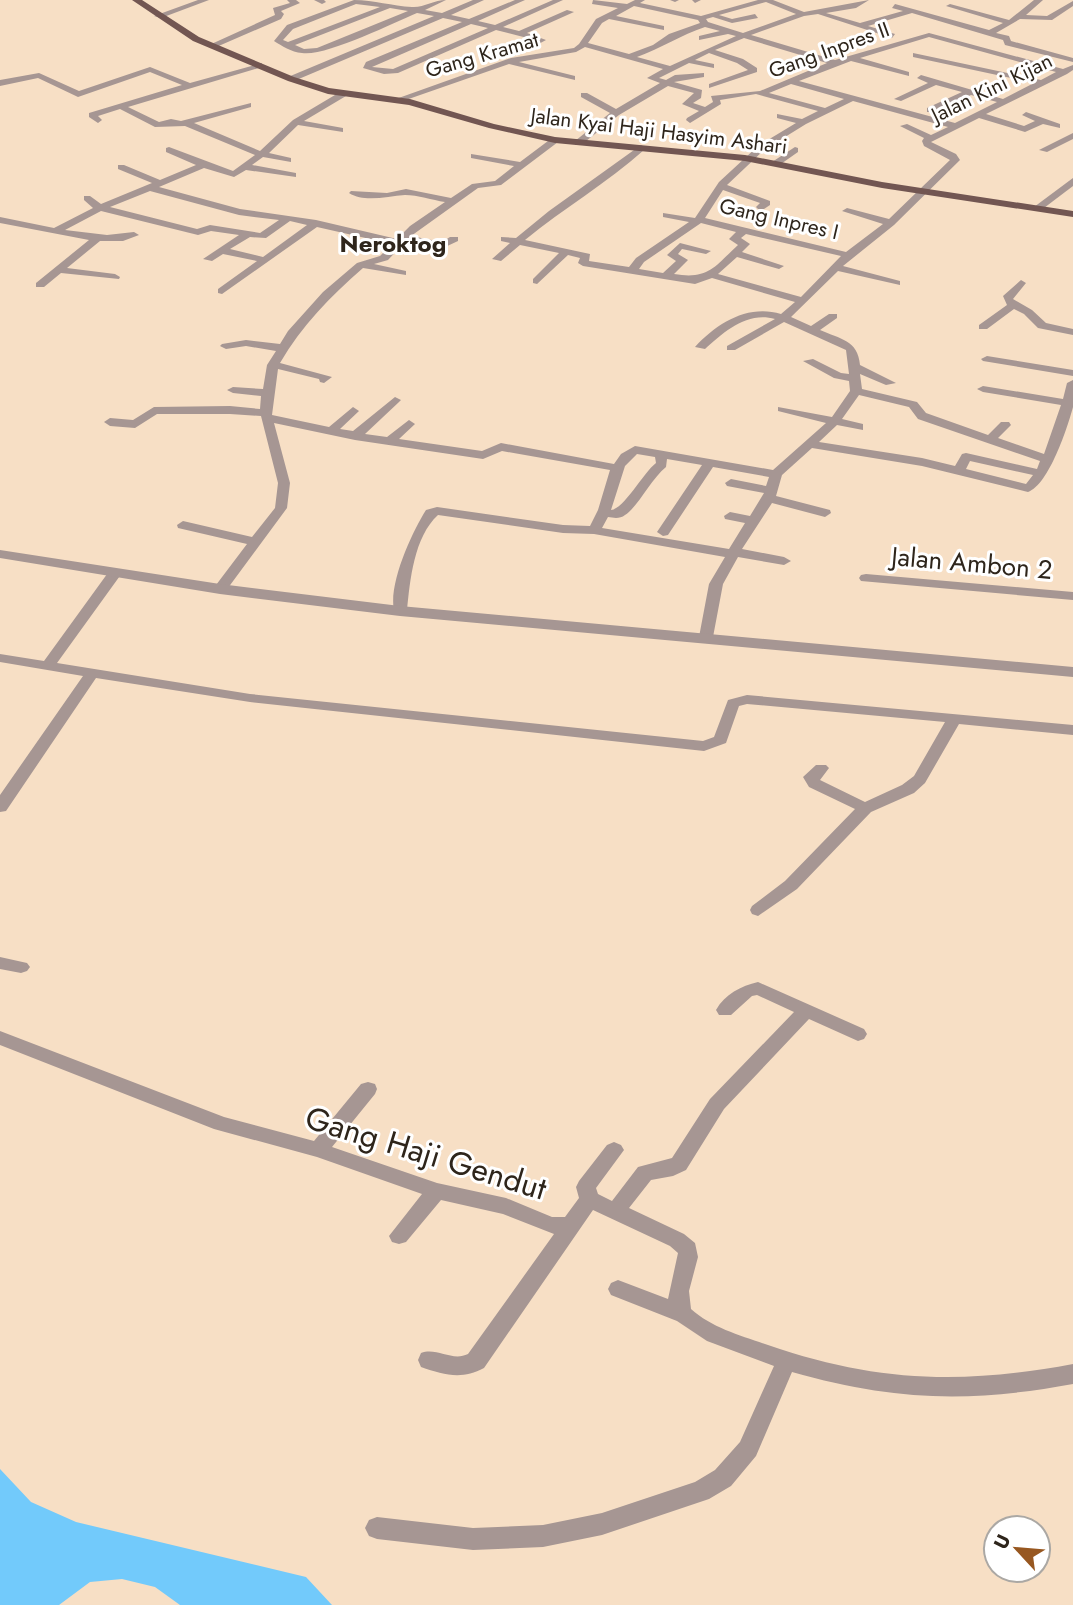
<svg xmlns="http://www.w3.org/2000/svg" width="1073" height="1605" font-family="Jost,sans-serif">
	<rect width="100%" height="100%" fill="#f7dfc5"/>
	<path fill="#72cafb" d="M0,1469l31,33 45,20 230,55 26,28h-152l-25,-18 -33,-8 -32,3 -31,23h-59z"/>
	<g fill="none" stroke-linecap="round" stroke-linejoin="round">
		<g fill="#a69693" fill-rule="evenodd">
			<path d="M198,0h11l-48,18 -7,-2z"/>
			<path d="M287,0h9l4,3 -19,8 3,3 -3,5 -67,29 -7,-2 68,-31 -2,-7 17,-5z"/>
			<path d="M314,0h10l2,2 -4,2z"/>
			<path d="M354,0c20,0 38,6 58,7 11,1 22,-7 34,-7l-21,10 17,3 31,-13h11l-33,15 18,4 46,-19h10l-47,21 17,4 58,-25h10l-60,27 16,4 48,-21 7,2 -47,21 19,7 -26,14 -3,-4 18,-10 -39,-10 -98,43 -14,1 -21,-6 3,-6 96,-40 -19,-4 -149,63h-6v-4l146,-61 -17,-3c-24,10 -92,44 -115,40 -11,-1 -20,-7 -28,-12l13,-16zM356,4l24,3 -92,35 -5,-2 10,-11zM390,8l18,3 -91,37 -13,1 -9,-4zM471,24l17,4 -95,41 -21,-2z"/>
			<path d="M593,0l34,4 8,-4h10l-5,3 61,13 57,-16h15l31,12 65,-12 -13,8 -30,5 34,10 43,-12 -11,-3 3,-4 94,26 14,-7 -57,-17 4,-2 59,16 25,-20h9l-17,15 21,1 26,-15v5l-21,14 -32,-1 -24,14 13,3 2,5 62,17v4l-68,-17 -2,-5 -91,-27 -44,13 27,8 -3,4 -74,-24 -14,2 -53,19 84,25 94,-27 134,36 10,-4v5l-6,4 -81,40 38,12 11,-5 -13,-6 4,-3 34,12v4l-17,-4 -18,8 -46,-14 -48,24 25,12 4,6 -66,65 -51,41 57,15v4l-62,-14 -47,46 20,9 18,-12h8v4l-17,12c20,9 38,10 40,35l36,18 -10,2 -26,-11 2,15 55,13 9,11 62,22 13,-13h8l2,3 -13,13 46,16 17,-49 -78,-13 -6,-3 6,-3 80,13 4,-16 6,-3c0,8 0,19 0,27 -5,19 -24,78 -45,85l-106,-26 -110,-18 -30,27 -6,21 54,14 1,3 -6,4 -53,-14 -30,46 42,8 7,4 -7,4 -46,-8 -15,27 -10,53 -7,4 -7,-4 10,-53 16,-27 -131,-23 -31,-1 -125,-18c-24,22 -28,65 -31,96l-7,4 -5,-1c-9,-26 17,-82 31,-104l11,-3 126,18 27,1 8,-16 12,-40 -108,-19 -19,8 -128,-19 -81,-17 16,60 -3,25 -62,84h-10l-2,-3 34,-45 -69,-16 -1,-3 6,-4 69,16 23,-29 3,-25 -17,-67 -31,-2h-73l-22,14 -25,-2 -6,-4 6,-4 23,2 21,-13 76,-1 30,3 1,-13 -28,-3 -6,-3 6,-3 30,2 4,-24 9,-14 -30,-5 -20,3 -6,-3 2,-2 24,-4 34,4 8,-13 35,-39 34,-29 23,-7 12,-12 -75,-17 -95,67 -4,-1v-4l39,-28 -34,-7 -11,7 -9,-2 36,-24 -28,-4 -13,4 -97,-24 -36,19 42,5 27,-3 5,3 -16,6h-23l-33,27 48,6 5,3 -1,2 -58,-6 -17,14h-8v-4l53,-43 -89,-17v-6l54,11 39,-20 -9,-8v-4h6l11,8 51,-21 -34,-14v-4h6l36,15 36,-15 -30,-13v-4l3,-1 64,24 22,-16 -70,-29 -30,1 -35,-18 -22,7 4,4 -4,3 -9,-6v-4l93,-28 -32,-13 -72,25 -40,-19 -38,8v-6l39,-7 40,18 71,-24 40,16 72,-20v4l-134,40 31,15 12,-3 10,2 70,-18v4l-57,16 66,28 33,-31 47,-28h6v4l-42,25 39,7v4l-45,-7 -29,28 22,5v4l-28,-5 -11,8 44,8v4l-50,-7 -12,7 -30,-9 -45,19 81,22 76,11 81,19 13,-13 35,-24c-13,-2 -27,-7 -40,-7 -18,1 -40,8 -56,-2l2,-2 36,2 19,-4 45,9 21,-14 23,-3 19,-15 -43,-8v-4l49,8 32,-24h6v4l-57,43 -23,3 -67,48 31,6 8,-5h8v4l-15,7 -37,-7 -18,19 -14,4 32,7v4l-43,-7c-33,29 -61,57 -83,95l52,14 -8,6 -4,-1 -1,-3 -41,-10 -6,46 57,12 24,-20 6,4 -19,18 13,2 42,-34 6,3 -2,2 -34,32 22,3 22,-17 6,4 -16,15 83,12 19,-8 113,21 7,-10 14,-8 138,24 53,-47 -48,-12v-4l54,10 18,-26 -1,-10 -15,-3 -31,-17 10,-2 28,14 8,1 -3,-24 -62,-28 -49,28h-8v-4l48,-27c-28,-8 -51,13 -70,30l-10,-2c22,-24 53,-43 86,-33l14,-12 -83,-24 -17,6 -112,-18 -5,-3 2,-5 -12,-3 -31,29 -4,-1v-4l26,-26 -39,-8 -19,16 -9,-2 18,-16 -9,-2v-4l15,1 33,-27 92,-66 5,3 -2,2c-37,33 -80,58 -119,90l65,14 -1,7 40,6 7,-9 53,-36 -26,-5v-4l32,5 24,-36 39,-36 38,-23 -19,-5v-4l25,5 16,-8 -62,-17 -36,6 1,4 -31,19 -4,-3 1,-2 12,-7 -17,-7 12,-11 -26,-7 -49,29 -38,30h-6v-4l35,-28 -29,-16v-4h6l29,16 44,-26 -13,-5 16,-9 -78,-22 -9,5 -57,10 56,14v4l-66,-16 -109,38 -7,-2 118,-42 63,-10 5,-4 17,-25 22,-11 -26,-4zM766,2l30,12 -53,19 -35,-11 -2,-3 7,-2 19,6 26,-5 -3,-4 -23,5 -13,-4zM634,6l64,14 2,3 -31,11 -16,11 -24,9 -41,-11 14,-20 7,-4 55,11v-4l-48,-10zM705,27l15,4 -21,5v4l29,-6 8,2 -66,30 -33,-9c24,-9 44,-22 68,-30zM929,37l127,35 -15,8 -128,-27v4l121,26 -31,16 -82,-24 -4,3 11,5 -34,16 7,2 35,-16 26,7 -35,16v4h6l38,-17 26,7 -42,21 -156,-42 52,-20 58,15v-4l-49,-14zM744,38l83,25 -67,28 -49,5 2,6 -8,5 -12,-4 8,-5 1,-8 -28,-8 30,-5v-4l-29,2 -9,5 -7,-2 30,-15 25,5v-4l-19,-4 14,-7 28,10 11,7 -39,14v4l48,-16v-4l-14,-9 -28,-9zM791,84l53,15 -19,9 -56,-15zM853,101l95,26 -17,8 -24,-11 -7,2 24,12 -2,3 2,5 26,14 -61,59 -42,-11 -5,3 41,13 -37,28 -141,-34 18,-28 37,13 -4,4 2,2h6l6,-4v-4l-43,-16 37,-35 42,-26zM150,191l89,24 40,5 -19,13 -50,-8 -13,4 -87,-22zM290,221l17,4 -44,32 -33,-8 20,-12 16,1zM701,223l35,9 -7,7 9,6c-23,21 -29,35 -64,29l14,-14 -10,-6 4,-5 24,5 5,-3 -31,-8 -13,12 9,6 -13,12 -24,-4 5,-7zM746,234l95,22 -40,41 -83,-23 19,-17 42,12 5,-3 -42,-14 8,-8 -9,-6zM859,395l50,12 9,12 122,42 -3,8 -71,-16 -4,1 -7,12 -33,-8 -103,-16 18,-17 26,5v-6l-21,-5zM637,454l18,3 1,6c-13,10 -32,46 -45,47l14,-44zM667,459l35,6 -45,67 6,4 5,-1 45,-68 56,10 -3,9 -35,-7 -6,4 2,3 37,7 -14,23 -20,-4 -6,4 1,3 20,4 -16,26 -127,-21 6,-11c6,1 12,2 17,-2 13,-8 26,-36 41,-48zM970,461l63,14 -7,9 -60,-15z"/>
			<path d="M670,0h9l-4,2z"/>
			<path d="M692,0h9l-6,3z"/>
			<path d="M1073,133v6l-26,13 -8,-2z"/>
			<path d="M795,147l3,1v4l-20,14h-6v-4z"/>
			<path d="M1073,178v8l-33,25h-6v-4z"/>
			<path d="M1021,280l5,3 -13,16 19,11 14,13 27,6v6l-35,-7 -14,-14 -10,-5 -27,20h-8v-4l28,-20 -4,-9z"/>
			<path d="M987,356l86,14v6l-90,-15 -2,-2z"/>
			<path d="M115,569l7,4 -65,90 193,31 453,47 11,-4 14,-37 19,-5 326,30v10l-114,-11 -34,59 -11,10 -43,19 -74,77 -39,27 -6,-2 -2,-4 2,-4 33,-25 70,-72 -46,-22 -6,-10 13,-12h10l3,3 -9,12 45,22 37,-17 12,-9 31,-54 -198,-18 -8,2 -13,37 -22,8 -454,-49 -154,-24 -90,133 -6,1v-17l83,-119 -83,-14v-8l44,7 66,-91z"/>
			<path d="M866,574l207,18v8l-212,-19 -2,-3 2,-3z"/>
			<path d="M0,957l27,6 3,4 -3,4 -6,2 -21,-4z"/>
			<path d="M758,982l106,47 3,5 -3,5 -6,2 -49,-22 -85,90 -38,61 -13,6 -22,4 -22,28 55,26 11,9 3,14 -9,34 2,18c21,19 51,27 77,36 107,37 194,40 305,19v20c-103,19 -179,17 -281,-12l-36,84 -25,30 -22,13 -107,36 -59,12 -70,3 -96,-11 -8,-3 -4,-8 4,-8 8,-3 96,11 70,-3 59,-12 93,-31 20,-12 25,-28 34,-76 -67,-25 -30,-20 -66,-26 -3,-6 3,-6 7,-3 50,19 10,-46 -8,-7 -77,-36 -109,158c-22,12 -40,7 -63,-1l-3,-7 3,-7c16,-6 31,9 47,1l86,-120 -51,-20 -62,-14 -35,42 -7,2 -7,-2 -3,-6 33,-42 -105,-37 -103,-28 -214,-84v-14l224,86 90,24 47,-57 7,-2 7,2 2,5 -2,5 -43,53 105,36 69,15 46,19h13l14,-19 -3,-11 3,-6 28,-36 7,-3 7,3 3,5 -28,38 2,6 14,7 26,-34 34,-9 38,-59 84,-87 -37,-17 -5,1 -21,19h-12l-3,-5c9,-16 25,-24 42,-28z"/>
		</g>
		<path fill="#a69693" fill-rule="evenodd" d="M0,550l220,34 180,22 673,61v10l-673,-61 -180,-22 -220,-36z"/>
		<path fill="#725652" fill-rule="evenodd" d="M132,0h10l57,37 95,40 35,11 81,11 84,25 61,13 190,18 137,27 191,29v6l-191,-29 -137,-27 -190,-18 -66,-15 -80,-23 -81,-11 -40,-13 -95,-40z"/>
	</g>
	<g text-anchor="middle" dominant-baseline="central" stroke-width="6" stroke-linejoin="round" paint-order="stroke">
		<g font-size="21" fill="#2e251b" stroke="#fff">
			<text transform="translate(829 50) rotate(-20)">Gang Inpres II</text>
			<text transform="translate(482 55) rotate(-16)">Gang Kramat</text>
			<text transform="translate(992 88) rotate(-26)">Jalan Kini Kijan</text>
			<text transform="translate(659 131) rotate(7)">Jalan Kyai Haji Hasyim Ashari</text>
			<text transform="translate(779 219) rotate(13)">Gang Inpres I</text>
		</g>
		<g font-size="24" font-weight="bold" fill="#2e251b" stroke="#fff">
			<text x="393" y="243">Neroktog</text>
		</g>
		<g font-size="26" fill="#2e251b" stroke="#fff">
			<text transform="translate(972 563) rotate(5)">Jalan Ambon 2</text>
		</g>
		<g font-size="32" fill="#2e251b" stroke="#fff">
			<text transform="translate(426 1153) rotate(17)">Gang Haji Gendut</text>
		</g>
	</g>
	<g transform="translate(1017 1549) rotate(296)"><circle r="33" fill="#ffffff" stroke="#aba8a4" stroke-width="2"/>
	<path d="M0-5L12 26L0 18L-12 26Z" fill="#975720"/>
	<text y="-10" font-size="19" font-weight="bold" text-anchor="middle" fill="#2e251b">U</text>
	</g>
</svg>
